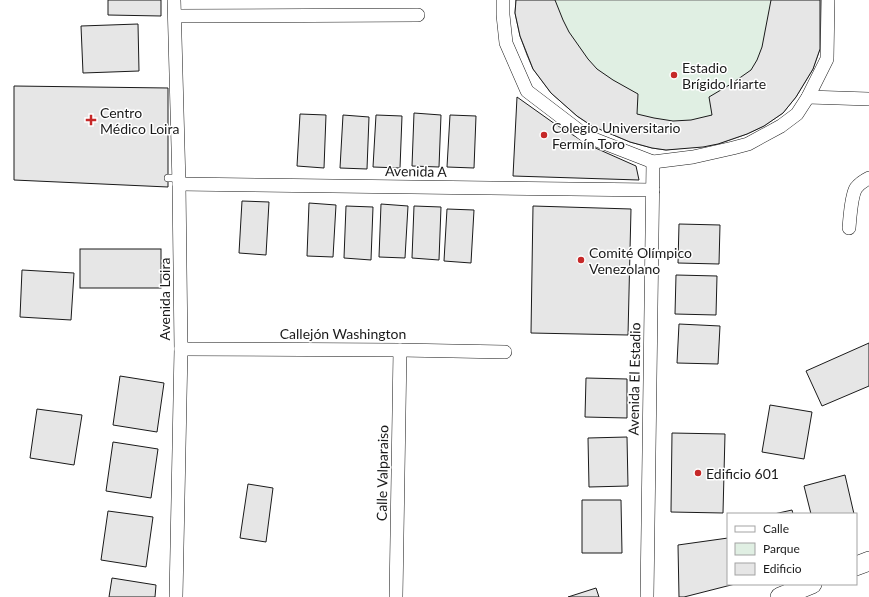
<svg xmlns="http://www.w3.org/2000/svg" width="869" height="597" font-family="Lato,sans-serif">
	<rect width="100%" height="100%" fill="#fff"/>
	<path fill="#e0efe3" stroke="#6a6a6a" d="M516,0h304v49l-7,20 -17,28 -13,16 -19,13 -17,8 -29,10 -52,6 -14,-2 -22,-6 -38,-16 -15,-10 -26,-23 -18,-24 -6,-14 -7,-19 -5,-23z"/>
	<g fill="#e6e6e6" stroke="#1a1a1a">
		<path d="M108,0h53v16l-53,-1z"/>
		<path d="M516,0h39l8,20 6,12 19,27 9,10 16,11 25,14 -1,20 17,4 19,3 18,-1 21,-5 -3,-18 22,-13 20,-14 6,-10 5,-13 9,-47h49v49l-7,20 -17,28 -13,16 -19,13 -17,8 -29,10 -15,3 -37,3 -14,-2 -22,-6 -38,-16 -15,-10 -26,-23 -18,-24 -13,-33 -5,-23z"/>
		<path d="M138,24l1,47 -56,2 -2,-47z"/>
		<path d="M14,86l154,2v99l-154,-7z"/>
		<path d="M517,97l38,27 36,22 45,20 3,14 -126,-4z"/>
		<path d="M414,113l27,2 -2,52 -27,-1z"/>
		<path d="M300,114l26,1 -2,53 -27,-2z"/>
		<path d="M343,115l26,2 -2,52 -27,-1z"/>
		<path d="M376,115l26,1 -2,52 -27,-1z"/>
		<path d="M450,115l26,1 -2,52 -27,-1z"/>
		<path d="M242,201l27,1 -3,53 -27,-2z"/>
		<path d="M309,203l27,2 -3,52 -26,-1z"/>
		<path d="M381,204l27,2 -3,52 -26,-1z"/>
		<path d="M346,206l27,1 -2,53 -27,-2z"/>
		<path d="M414,206l27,1 -2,53 -27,-2z"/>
		<path d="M533,206l98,3 -3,126 -97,-2z"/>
		<path d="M447,209l27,1 -3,53 -27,-2z"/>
		<path d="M679,224l41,1 -1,39 -41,-1z"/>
		<rect x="80" y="249" width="81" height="39"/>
		<path d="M22,270l52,3 -3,47 -51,-3z"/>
		<path d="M676,275l41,1 -1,39 -41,-1z"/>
		<path d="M679,324l41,2 -2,38 -41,-1z"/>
		<path d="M869,343v43l-47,20 -16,-35z"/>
		<path d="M120,376l44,7 -7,49 -44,-7z"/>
		<path d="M586,378l41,1v39l-42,-1z"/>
		<path d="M770,405l42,7 -8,47 -42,-7z"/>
		<path d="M37,409l45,6 -8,50 -44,-7z"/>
		<path d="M672,433l53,1 -2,79 -52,-1z"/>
		<path d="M627,437l1,49 -39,1 -1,-49z"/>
		<path d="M113,442l45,7 -7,49 -45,-7z"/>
		<path d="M845,475l9,39h-43l-7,-28z"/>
		<path d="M248,484l25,4 -7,54 -26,-4z"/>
		<path d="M582,500h39l1,53h-40z"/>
		<path d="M792,510l1,4h-19z"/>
		<path d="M108,511l45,6 -7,50 -45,-7z"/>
		<path d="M728,538v46h7l-51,13h-5l-1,-52z"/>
		<path d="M112,578l44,7 -1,12h-46z"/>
		<path d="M596,588l3,9h-31z"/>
	</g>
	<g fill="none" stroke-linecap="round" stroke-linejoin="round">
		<defs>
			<path id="service" d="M168,178h11"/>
			<g id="minor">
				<path d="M174,0l5,184 2,165 -5,248"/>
				<path d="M503,0v15l3,28 21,48 59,45 67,26 40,-5 40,-9 15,-4 33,-18 16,-12 11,-17 19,-38 1,-59"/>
				<path d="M175,16l243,-1"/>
				<path d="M808,97l61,2"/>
				<path d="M179,184l474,6"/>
				<path d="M849,228c1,-10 2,-32 7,-40 3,-4 9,-8 13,-10"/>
				<path d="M181,349l219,1 105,2"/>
				<path d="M396,597l4,-247"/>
				<path d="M647,597l6,-435"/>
			</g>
			<g id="secondary">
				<path d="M856,566l13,-5"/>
				<path d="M780,597l32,-13"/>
			</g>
		</defs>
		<use href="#service" stroke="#1a1a1a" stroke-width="8"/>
		<use href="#minor" stroke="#1a1a1a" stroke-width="14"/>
		<use href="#secondary" stroke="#1a1a1a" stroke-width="20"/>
		<use href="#service" stroke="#fff" stroke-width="7"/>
		<use href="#minor" stroke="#fff" stroke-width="13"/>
		<use href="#secondary" stroke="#fff" stroke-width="19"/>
	</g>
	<g fill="#c62828" stroke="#fff" stroke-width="1.5">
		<circle cx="674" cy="75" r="4"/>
		<path d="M89 114h4v4h4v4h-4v4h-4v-4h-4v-4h4z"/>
		<circle cx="544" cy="135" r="4"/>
		<circle cx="581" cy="260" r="4"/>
		<circle cx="698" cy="473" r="4"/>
	</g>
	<g text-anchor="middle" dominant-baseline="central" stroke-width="3" stroke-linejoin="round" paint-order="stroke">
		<g font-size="14" fill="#1a1a1a" stroke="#fff" text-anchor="start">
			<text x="682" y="67">Estadio<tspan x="682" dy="16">Brígido Iriarte</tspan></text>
			<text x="100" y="112">Centro<tspan x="100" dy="16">Médico Loira</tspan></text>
			<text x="552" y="127">Colegio Universitario<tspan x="552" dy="16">Fermín Toro</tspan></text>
			<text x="589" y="252">Comité Olímpico<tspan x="589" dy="16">Venezolano</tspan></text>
			<text x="706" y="473">Edificio 601</text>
		</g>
		<g font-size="14" fill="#1a1a1a" stroke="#fff">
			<text transform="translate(416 171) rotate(1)">Avenida A</text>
			<text transform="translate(164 299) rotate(-90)">Avenida Loira</text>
			<text x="343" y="333">Callejón Washington</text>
			<text transform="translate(634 379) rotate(-89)">Avenida El Estadio</text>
			<text transform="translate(382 473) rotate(-89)">Calle Valparaiso</text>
		</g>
	</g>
	<rect x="727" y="513" width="130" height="72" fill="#ffffff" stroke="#a3a3a3"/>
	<rect x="735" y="526" width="20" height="6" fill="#ffffff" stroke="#a3a3a3"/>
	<text x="763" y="533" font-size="12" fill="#1a1a1a">Calle</text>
	<rect x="735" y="543" width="20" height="12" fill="#e0efe3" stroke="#a3a3a3"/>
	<text x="763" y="553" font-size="12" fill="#1a1a1a">Parque</text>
	<rect x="735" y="563" width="20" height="12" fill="#e6e6e6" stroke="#a3a3a3"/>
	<text x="763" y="573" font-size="12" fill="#1a1a1a">Edificio</text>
</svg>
